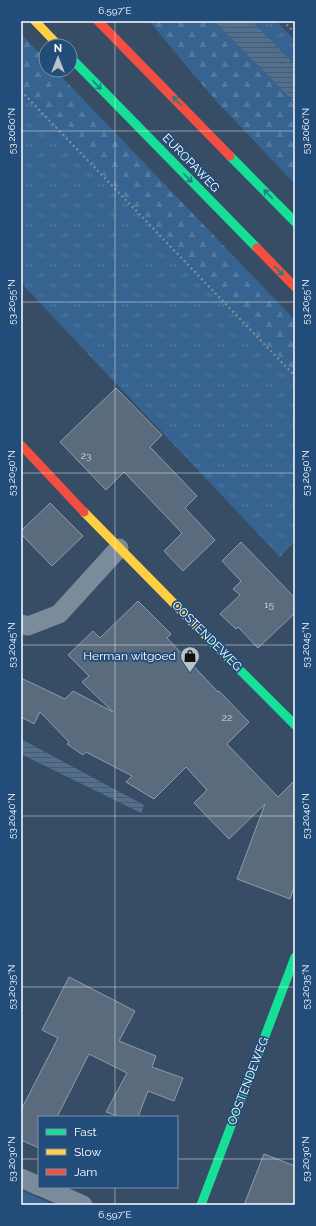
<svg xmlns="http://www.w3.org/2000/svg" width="316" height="1226" font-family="Raleway,sans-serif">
	<defs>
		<pattern id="grass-tufts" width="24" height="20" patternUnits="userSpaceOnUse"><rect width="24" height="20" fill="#36638f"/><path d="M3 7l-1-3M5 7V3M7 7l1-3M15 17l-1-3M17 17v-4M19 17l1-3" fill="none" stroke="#547aa0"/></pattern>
		<pattern id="forest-firs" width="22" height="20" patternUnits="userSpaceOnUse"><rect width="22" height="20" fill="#36638f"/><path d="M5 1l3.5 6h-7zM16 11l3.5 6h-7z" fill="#547aa0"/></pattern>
		<pattern id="water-rules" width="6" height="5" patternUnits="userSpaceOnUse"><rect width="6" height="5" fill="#517090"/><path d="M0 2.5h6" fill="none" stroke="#4e5a67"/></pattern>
	</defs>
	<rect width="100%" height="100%" fill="#364d65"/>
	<g fill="url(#grass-tufts)">
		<path d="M252,21h24l19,19v25z"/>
		<path d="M21,88l107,113 167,172v168l-15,16 -259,-274z"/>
		<path d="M21,1190l33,15h-28l-5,-2z"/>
	</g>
	<g fill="url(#forest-firs)">
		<path d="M149,21h65l81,82v81l-80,-84z"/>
		<path d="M21,34l25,26v10h9l240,250v53l-167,-172 -107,-113z"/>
	</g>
	<g fill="url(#water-rules)">
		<path d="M214,21h38l43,44v38z"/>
		<path d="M21,739l123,66 -3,8 -120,-59z"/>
	</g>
	<g fill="#596b7d" stroke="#8d9cab">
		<path d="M116,388l46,47 -12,12 47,49 -12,12 30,32 -32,31 -19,-20 18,-18 -58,-61 -18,18 -46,-48z"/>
		<path d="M50,503l33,33 -31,30 -31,-32v-3z"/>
		<path d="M241,542l54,56v15l-37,35 -20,-21 -2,2 -16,-15 20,-19 -7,-6 8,-8 -19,-20z"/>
		<path d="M138,601l33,33 -4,4 51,54 1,-1 30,31 -22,22 51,53 17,-17v104l-5,15 -53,-20 28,-75 -36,35 -35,-36 13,-13 -21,-23 -32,32 -28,-17 6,-6 -46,-24 -3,3 -16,-11 2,-2 -29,-30 -6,12 -13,-7v-39l44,21 8,-8 40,21 -31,-30 7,-6 -21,-21 25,-24 7,7z"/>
		<path d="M69,977l66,34 -16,30 37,15 -4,11 31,11 -9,23 -26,-10 -10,26h-18l-14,-5 21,-39 -38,-19 -32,63h-18v31l-18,-8v-30l37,-72 -16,-8z"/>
		<path d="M264,1154l31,12v39h-51z"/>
	</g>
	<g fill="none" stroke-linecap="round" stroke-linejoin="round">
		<g stroke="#7a8b9c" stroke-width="2.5" stroke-dasharray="2 3" stroke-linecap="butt">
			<path d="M283,21l12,12"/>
			<path d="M21,91l274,285"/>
		</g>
		<g stroke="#7a8b9c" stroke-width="19">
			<path d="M21,624l7,2 31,-12 60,-66"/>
			<path d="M21,1178l18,8"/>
			<path d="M42,1187l41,18"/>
		</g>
		<g stroke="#16e098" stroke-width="9">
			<path d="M70,57l187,191"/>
			<path d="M230,156l65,66"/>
			<path d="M204,634l91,91"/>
			<path d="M201,1205l94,-248"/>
		</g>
		<g stroke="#ffcf43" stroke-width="9">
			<path d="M35,21l24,25"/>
			<path d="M84,512l120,122"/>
		</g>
		<g stroke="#f24e42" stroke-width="9">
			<path d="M98,21l132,135"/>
			<path d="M257,248l38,39"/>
			<path d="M21,445l63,67"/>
		</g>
	</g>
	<defs><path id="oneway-shaft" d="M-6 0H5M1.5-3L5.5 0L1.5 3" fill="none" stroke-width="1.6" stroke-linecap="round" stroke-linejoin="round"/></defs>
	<g stroke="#1e8084">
		<use href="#oneway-shaft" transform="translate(97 85) rotate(46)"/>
		<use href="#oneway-shaft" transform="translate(177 101) rotate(-134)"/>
		<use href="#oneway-shaft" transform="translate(188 178) rotate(46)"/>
		<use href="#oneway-shaft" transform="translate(268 194) rotate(-134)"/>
		<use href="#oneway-shaft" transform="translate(279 271) rotate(46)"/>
	</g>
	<path fill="none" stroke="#fff" stroke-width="1" stroke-opacity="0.45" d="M115,21v1096M21,131h274M21,302h274M21,473h274M21,645h274M21,816h274M21,987h274M21,1159h18M177,1159h118M115,1187v18"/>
	<defs>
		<symbol id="shop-pin" viewBox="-11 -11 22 30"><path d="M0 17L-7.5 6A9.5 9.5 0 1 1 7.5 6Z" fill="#b9c1c9" stroke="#224c79"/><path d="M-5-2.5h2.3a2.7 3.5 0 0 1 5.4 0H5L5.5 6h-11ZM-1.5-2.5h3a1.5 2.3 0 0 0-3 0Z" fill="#111"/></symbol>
	</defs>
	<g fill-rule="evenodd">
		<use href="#shop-pin" x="179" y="645" width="22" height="30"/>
	</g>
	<g text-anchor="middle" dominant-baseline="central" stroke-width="3.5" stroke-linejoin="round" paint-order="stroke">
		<g font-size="10" fill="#d6dade">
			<text x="86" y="455">23</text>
			<text x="269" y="604">15</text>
			<text x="227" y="717">22</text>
		</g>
		<g font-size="12" fill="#fff" stroke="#224c79">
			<text transform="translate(191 163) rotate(46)">EUROPAWEG</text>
			<text transform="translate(207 636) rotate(45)">OOSTENDEWEG</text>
			<text transform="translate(248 1081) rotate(-69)">OOSTENDEWEG</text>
		</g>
		<g font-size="12" fill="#fff" stroke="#224c79" text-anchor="end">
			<text x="176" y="656">Herman witgoed</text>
		</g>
	</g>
	<rect width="316" height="1226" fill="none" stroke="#224c79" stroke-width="44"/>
	<rect x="38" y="1116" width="140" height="72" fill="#224c79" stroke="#7a94af"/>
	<rect x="46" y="1129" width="20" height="6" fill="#16e098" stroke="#7a94af"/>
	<text x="74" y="1136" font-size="12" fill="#ffffff">Fast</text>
	<rect x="46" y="1149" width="20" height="6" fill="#ffcf43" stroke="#7a94af"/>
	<text x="74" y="1156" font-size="12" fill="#ffffff">Slow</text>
	<rect x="46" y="1169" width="20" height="6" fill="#f24e42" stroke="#7a94af"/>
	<text x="74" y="1176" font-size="12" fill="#ffffff">Jam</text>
	<g transform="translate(58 58)"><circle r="19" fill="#224c79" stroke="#7a94af"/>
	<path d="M0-3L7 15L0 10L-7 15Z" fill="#b9c1c9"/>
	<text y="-6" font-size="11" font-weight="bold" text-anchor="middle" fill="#ffffff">N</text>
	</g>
	<rect x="22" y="22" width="272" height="1182" fill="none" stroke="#fff" stroke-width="1.5"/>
	<g font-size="10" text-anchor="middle" fill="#fff">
		<text x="115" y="14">6.597°E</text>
		<text transform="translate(11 131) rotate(-90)" y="4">53.2060°N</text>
		<text transform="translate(305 131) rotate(-90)" y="4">53.2060°N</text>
		<text transform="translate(11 302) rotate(-90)" y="4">53.2055°N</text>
		<text transform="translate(305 302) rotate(-90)" y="4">53.2055°N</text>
		<text transform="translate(11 473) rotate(-90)" y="4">53.2050°N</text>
		<text transform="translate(305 473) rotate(-90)" y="4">53.2050°N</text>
		<text transform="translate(11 645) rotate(-90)" y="4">53.2045°N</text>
		<text transform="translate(305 645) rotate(-90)" y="4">53.2045°N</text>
		<text transform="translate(11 816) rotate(-90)" y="4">53.2040°N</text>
		<text transform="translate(305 816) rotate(-90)" y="4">53.2040°N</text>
		<text transform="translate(11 987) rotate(-90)" y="4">53.2035°N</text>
		<text transform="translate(305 987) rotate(-90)" y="4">53.2035°N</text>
		<text transform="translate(11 1159) rotate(-90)" y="4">53.2030°N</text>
		<text transform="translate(305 1159) rotate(-90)" y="4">53.2030°N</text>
		<text x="115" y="1218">6.597°E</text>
	</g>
</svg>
